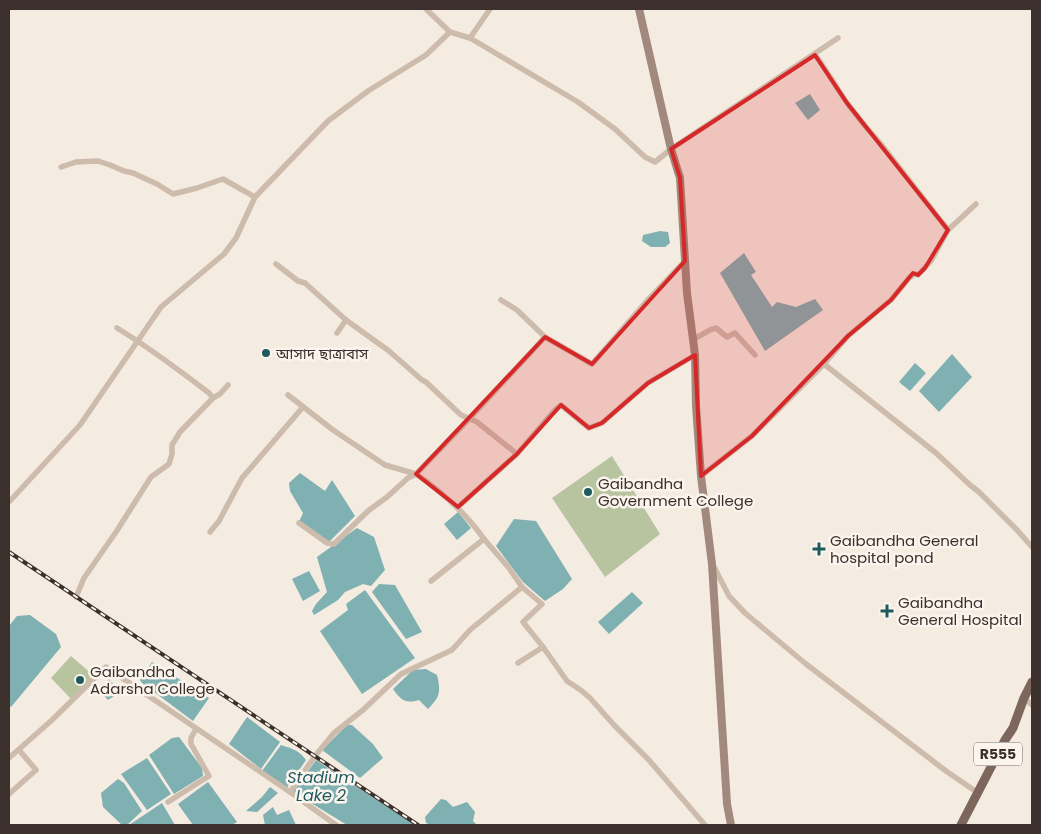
<svg xmlns="http://www.w3.org/2000/svg" width="1041" height="834" font-family="Poppins,'Noto Sans Bengali',sans-serif">
	<rect width="100%" height="100%" fill="#f4ebe1"/>
	<g fill="#b8c4a0">
		<path d="M612,456l48,78 -55,43 -53,-79z"/>
		<path d="M71,656l23,20 -23,23 -20,-21z"/>
	</g>
	<g fill="#7fb0b2">
		<path d="M810,94l10,16 -12,10 -13,-17z"/>
		<path d="M660,231l8,1 2,11 -5,4h-14l-9,-6 1,-6z"/>
		<path d="M744,253l12,19 -5,3 21,32 5,-5 19,5 19,-8 8,11 -58,41 -45,-78z"/>
		<path d="M952,354l20,23 -33,35 -20,-21z"/>
		<path d="M915,363l11,10 -16,18 -11,-9z"/>
		<path d="M300,473l25,18 7,-11 23,36 -27,27 -29,-21 4,-9 -13,-22 -1,-8z"/>
		<path d="M458,512l13,16 -14,12 -13,-16z"/>
		<path d="M514,519l22,2 36,58 -9,10 -18,12 -22,-19 -27,-36z"/>
		<path d="M357,528l17,9 11,33 -14,16 -8,-2 -18,8 -7,8 -24,15 -2,-4 4,-7 11,-12 -10,-35z"/>
		<path d="M309,571l11,20 -17,10 -11,-22z"/>
		<path d="M379,584l16,1 27,47 -16,7 -34,-47z"/>
		<path d="M365,590l50,68 -53,36 -42,-63 28,-21 -2,-6z"/>
		<path d="M632,592l11,11 -34,31 -11,-12z"/>
		<path d="M30,615l26,19 5,13 -50,60 -2,-1v-80l8,-10z"/>
		<path d="M152,662l57,36 -16,23 -51,-38 -2,-3z"/>
		<path d="M426,669l11,6c4,17 3,22 -9,34l-9,-9c-14,4 -18,0 -26,-11l20,-19z"/>
		<path d="M109,679l11,13 -12,8 -9,-10z"/>
		<path d="M247,717l33,25 -19,27 -32,-25z"/>
		<path d="M347,725h5l21,19 10,14 -23,20 -38,-28z"/>
		<path d="M179,737l23,31 1,8 -29,18 -25,-39 23,-17z"/>
		<path d="M281,745c10,3 19,6 25,15l-20,29 -24,-18z"/>
		<path d="M147,758l24,36 -24,16 -26,-36z"/>
		<path d="M316,760l99,65h-68l-54,-33z"/>
		<path d="M118,779l6,4 18,28 -15,14h-5l-19,-18 -2,-14z"/>
		<path d="M208,782l29,40 -5,3h-39l-15,-21z"/>
		<path d="M270,787l8,6 -21,19 -11,-1 16,-14z"/>
		<path d="M441,799l5,1 7,7 14,-5 8,10 -2,9 4,4h-46l-5,-2 -1,-6z"/>
		<path d="M162,803l13,22h-47h1z"/>
		<path d="M273,807l4,8 12,-5 7,15h-31l-2,-10z"/>
	</g>
	<g fill="none" stroke-linecap="round" stroke-linejoin="round">
		<g stroke="#cdbbac" stroke-width="5.5">
			<path d="M426,9l24,23 20,6 108,64 37,27 30,28 10,5 16,-13 167,-111"/>
			<path d="M470,38l20,-29"/>
			<path d="M815,55l4,5 28,43 18,23 15,17 68,87"/>
			<path d="M61,167l15,-5 22,-1 12,4 14,6 9,2 24,11 16,10 24,-6 26,-9 32,18"/>
			<path d="M276,264l22,17 7,2 41,37 43,31 33,29 4,2 35,33 16,7 40,32"/>
			<path d="M501,300l16,10 28,27 47,27 53,-61 40,-42"/>
			<path d="M117,328c33,20 62,42 92,65l4,5"/>
			<path d="M337,333l9,-13"/>
			<path d="M693,339c8,-3 16,-10 23,-11l11,9 8,-4 20,22"/>
			<path d="M824,364l112,89 34,32 9,7 39,39 14,16"/>
			<path d="M288,395l45,35 52,35 31,9 53,-55 76,-82"/>
			<path d="M701,476l51,-40 72,-72 24,-28 43,-36 18,-22 6,-4 3,1 13,-14 17,-31 28,-26"/>
			<path d="M9,502l71,-77 81,-118 63,-53 12,-16 19,-41 73,-76 40,-30 58,-36 24,-23"/>
			<path d="M458,507l59,-53 37,-43 7,-6 28,23 13,-5 46,-40 47,-28"/>
			<path d="M299,523l28,20 7,1 34,-33 19,-14 21,-19 8,-4c26,18 49,38 68,65l-53,42"/>
			<path d="M210,532l9,-11 23,-43 61,-71"/>
			<path d="M484,539l25,29 13,19 20,17 -19,18 20,25"/>
			<path d="M713,565l16,31 16,17 61,51 140,107 32,22"/>
			<path d="M76,597l8,-19 32,-46 35,-55 18,-13 3,-10v-9l8,-13 33,-34 7,-4 8,-9"/>
			<path d="M518,663l25,-16 24,34 15,10 8,7 24,27 34,34 57,66"/>
			<path d="M1024,698l8,7"/>
			<path d="M9,758l43,-38 54,-53 184,125 46,33"/>
			<path d="M290,792l25,-36 19,-23 29,-23 38,-36 51,-24 18,-20 52,-43"/>
			<path d="M9,794l27,-24 -17,-20"/>
			<path d="M168,802l41,-26 -18,-32v-6l5,-9"/>
		</g>
		<path stroke="#a18a7d" stroke-width="8" d="M639,9l32,140 9,29 7,115 8,62 1,51 5,70 11,88 15,240 4,21"/>
		<path stroke="#7d675c" stroke-width="9" d="M961,825l44,-85 8,-12 11,-30 8,-16"/>
		<defs>
			<path id="rail" d="M9,552l409,273"/>
		</defs>
		<use href="#rail" stroke="#3b302b" stroke-width="4"/>
		<use href="#rail" stroke="#fbf5ee" stroke-width="2" stroke-dasharray="5.5" stroke-linecap="butt"/>
	</g>
	<path fill="#d62828" fill-opacity="0.2" stroke="#d62828" stroke-width="4" stroke-linejoin="round" d="M815,55l32,48 101,127 -23,38 -7,7 -5,-2 -22,27 -43,36 -96,100 -51,40 -6,-121 -47,28 -46,40 -13,5 -28,-23 -44,49 -59,53 -42,-33 129,-137 47,27 93,-103 -5,-83 -9,-29z"/>
	<g fill="#1f5a5e" stroke="#fbf5ee" stroke-width="2">
		<circle cx="266" cy="353" r="5"/>
		<circle cx="588" cy="492" r="5"/>
		<path d="M816.5 541.5h5v5h5v5h-5v5h-5v-5h-5v-5h5z"/>
		<path d="M884.5 603.5h5v5h5v5h-5v5h-5v-5h-5v-5h5z"/>
		<circle cx="80" cy="680" r="5"/>
	</g>
	<g text-anchor="middle" dominant-baseline="central" stroke-width="5" stroke-linejoin="round" paint-order="stroke">
		<rect fill="#fbf5ee" stroke="#756b66" stroke-width="1" x="974" y="742.5" width="48" height="23" rx="4"/>
		<g font-size="14" font-weight="bold" fill="#3b302b">
			<text x="998" y="754">R555</text>
		</g>
		<g font-size="15" fill="#3b302b" stroke="#fbf5ee" text-anchor="start">
			<text x="276" y="353">আসাদ ছাত্রাবাস</text>
			<text x="598" y="483">Gaibandha<tspan x="598" dy="17">Government College</tspan></text>
			<text x="830" y="540">Gaibandha General<tspan x="830" dy="17">hospital pond</tspan></text>
			<text x="898" y="602">Gaibandha<tspan x="898" dy="17">General Hospital</tspan></text>
			<text x="90" y="671">Gaibandha<tspan x="90" dy="17">Adarsha College</tspan></text>
		</g>
		<g font-size="16" font-style="italic" fill="#1f5a5e" stroke="#fbf5ee">
			<text x="321" y="777">Stadium<tspan x="321" dy="18">Lake 2</tspan></text>
		</g>
	</g>
	<rect width="1041" height="834" fill="none" stroke="#3b302b" stroke-width="20"/>
</svg>
